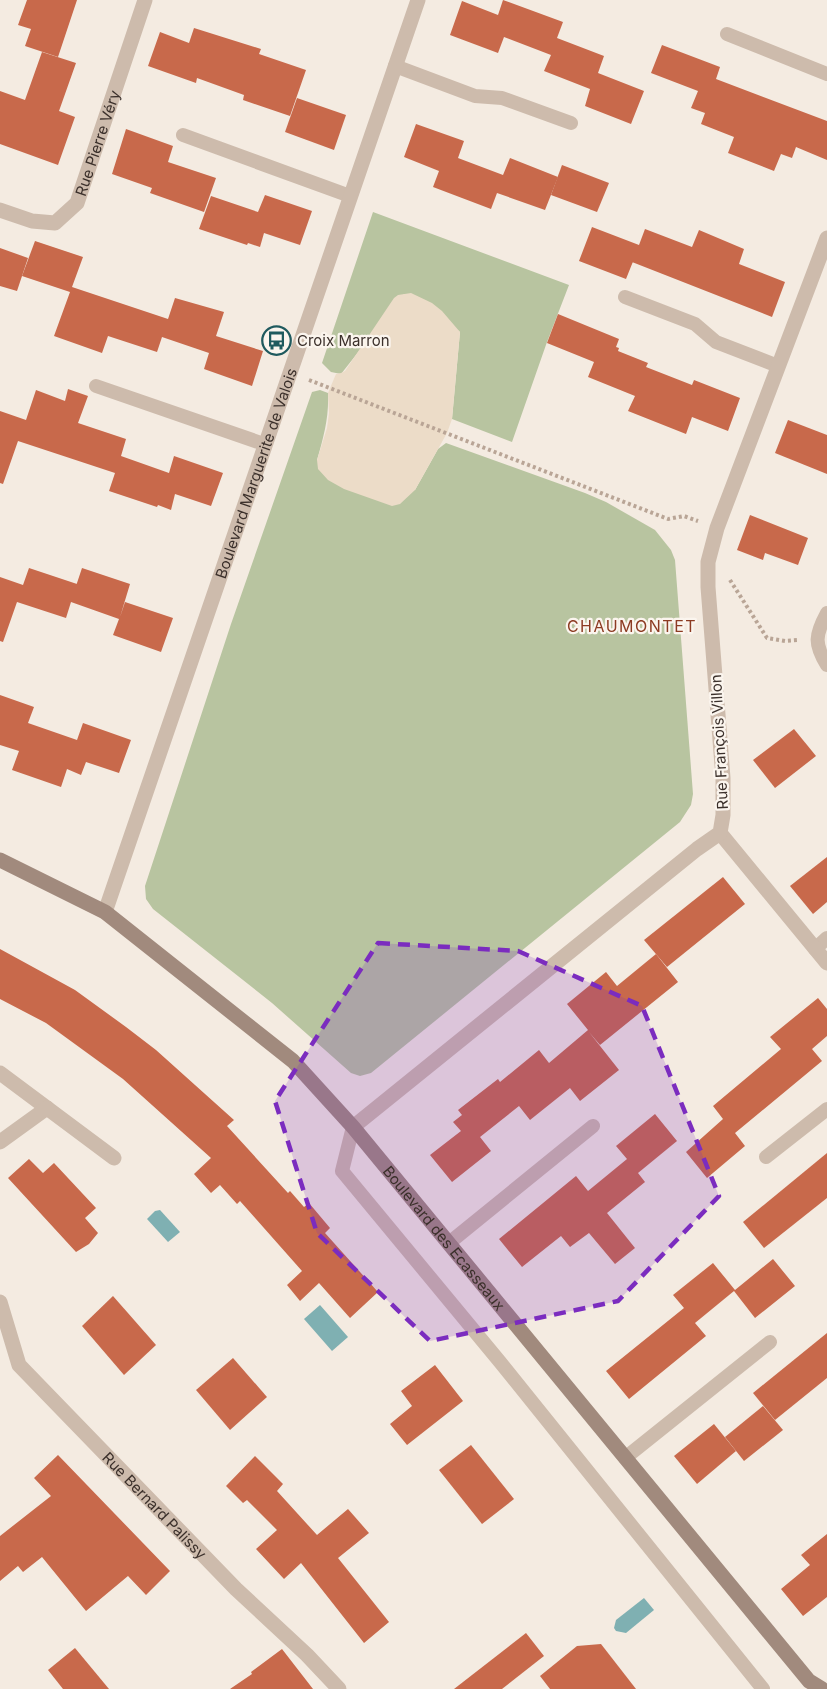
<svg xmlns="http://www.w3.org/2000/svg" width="827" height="1689" font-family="Inter,sans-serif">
	<rect width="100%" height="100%" fill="#f4ebe1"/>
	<g fill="#b8c4a0">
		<path d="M373,212l196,73 -22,57 -35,100 -60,-23 8,-87c-14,-12 -37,-40 -56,-38l-63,80 -10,-2 -9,-9z"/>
		<path d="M320,390l8,3c1,24 -4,43 -11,67l98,30 23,-41 8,-6 139,50 21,9 49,28 16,20 4,10 18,234 -2,11 -11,17 -309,251 -11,3 -9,-3 -79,-70 -119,-94 -7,-10 -1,-13 86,-262 81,-232z"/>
	</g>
	<path fill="#ecdcc8" d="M411,293l21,10 10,8 18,21 -8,87 -5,14 -32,57 -15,14 -8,2 -48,-17 -16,-9 -10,-11 -1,-9 10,-32 2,-15 -1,-20 8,-19 5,-1 4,-2 49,-73 4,-3z"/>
	<g fill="#7fb0b2">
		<path d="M160,1210l20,22 -12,10 -21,-23 8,-8z"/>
		<path d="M320,1305l28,32 -16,14 -28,-32z"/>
		<path d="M644,1598l10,12 -28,23 -10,-2 -2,-3 2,-8z"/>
	</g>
	<g fill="#c8694b">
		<path d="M27,0h50l-19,57 -33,-11 6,-17 -13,-4z"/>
		<path d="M503,0l60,22 -6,16 47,18 -6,17 46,18 -13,33 -46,-18 5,-17 -46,-18 7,-16 -47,-18 -6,16 -48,-18 12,-34 36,14z"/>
		<path d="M194,28l67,21 -2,5 47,16 -16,46 -47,-16 1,-5 -47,-17 -1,5 -48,-17 12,-34 29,11z"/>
		<path d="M662,45l58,22 -4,12 111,42v39l-31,-13 -4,11 -11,-4 -7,17 -46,-18 6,-16 -33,-13 4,-11 -14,-5 7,-17 -47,-18z"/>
		<path d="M42,52l34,11 -17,48 16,6 -17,48 -58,-21v-53l25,9z"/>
		<path d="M297,98l49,17 -12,35 -49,-18z"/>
		<path d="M416,124l48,17 -6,17 45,17 7,-17 48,19 -13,33 -48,-17 -6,16 -58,-22 6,-16 -35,-14z"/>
		<path d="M126,129l47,17 -5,16 48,16 -12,34 -54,-19 2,-5 -40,-14z"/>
		<path d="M562,165l47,18 -12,29 -46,-17z"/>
		<path d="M265,195l47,16 -12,34 -36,-12 -4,14 -12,-4 -1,2 -48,-16 12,-33 47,16z"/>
		<path d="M592,227l47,18 6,-16 47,18 7,-17 45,19 -5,15 46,18 -13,35 -140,-55 4,-8 -10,25 -47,-18z"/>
		<path d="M35,241l48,16 -11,30 96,32 7,-21 49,14 -8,24 47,15 -11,35 -48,-17 5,-16 -47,-16 -5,15 -49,-16 -6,17 -48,-17 16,-44 -48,-16z"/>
		<path d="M0,248l28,10 -11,33 -17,-5z"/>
		<path d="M558,314l61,25 -3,8 3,1 -1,3 30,12 -2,4 46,18 2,-5 46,18 -12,33 -36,-14 -6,17 -58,-23 7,-15 -47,-19 6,-15 -47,-19z"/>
		<path d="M68,389l20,7 -10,27 48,16 -5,17 48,17 5,-17 49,17 -12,33 -36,-12 -4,16 -13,-5 -1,2 -48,-16 6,-18 -97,-32 -15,43 -3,-1v-72l26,9 10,-30 29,11z"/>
		<path d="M788,420l39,15v39l-52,-21z"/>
		<path d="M750,515l58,23 -10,27 -33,-12 -2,7 -26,-10z"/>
		<path d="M29,568l48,16 -4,11 9,-27 48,16 -10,33 5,-15 48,16 -12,34 -48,-17 6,-16 -48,-17 -5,16 -49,-16 -14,40 -3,-1v-64l23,8z"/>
		<path d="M0,695l34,12 -6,16 49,17 6,-17 48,17 -12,33 -33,-11 -5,13 -14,-6 -6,18 -49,-17 7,-19 -19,-6z"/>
		<path d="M794,729l22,27 -41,32 -22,-28z"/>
		<path d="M827,857v45l-14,12 -23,-28z"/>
		<path d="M723,877l22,27 -78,63 -23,-27z"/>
		<path d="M0,949l75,41 51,37 30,23 78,70 -7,6 61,67 2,-2 14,16 5,-4 21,25 -5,5 53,59 -28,26 -31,-35 -19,18 -13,-16 15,-14 -62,-70 -3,3 -17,-19 -9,8 -17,-19 17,-16 -88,-79 -77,-56 -46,-24z"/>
		<path d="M656,954l22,28 -78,63 -11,-13 30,38 -39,31 -10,-13 -40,32 -11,-14 -39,31 11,14 -39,31 -22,-27 31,-24 -8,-9 9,-7 -4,-5 40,-31 2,3 39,-32 10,13 39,-33 -21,-26 39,-32 11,14z"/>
		<path d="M818,998l9,11v27l-15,13 10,12 -87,72 10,13 -38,32 -21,-26 37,-33 -10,-13 68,-57 -11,-12z"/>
		<path d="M655,1114l22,27 -39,32 7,9 -38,31 28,35 -20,16 -26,-31 -19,14 -9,-11 -39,31 -23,-28 77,-63 12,15 39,-32 -11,-13z"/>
		<path d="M827,1153v45l-63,50 -21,-26z"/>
		<path d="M29,1159l14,14 11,-10 42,45 -11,10 13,15 -9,11 -13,8 -68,-74z"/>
		<path d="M773,1259l22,27 -40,32 -21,-27 -39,32 11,13 -77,63 -23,-28 78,-63 -11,-13 40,-32 22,27z"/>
		<path d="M113,1296l43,49 -32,30 -42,-49z"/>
		<path d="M827,1333v45l-52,42 -22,-27z"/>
		<path d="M233,1358l34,39 -37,33 -34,-40z"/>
		<path d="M435,1365l28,36 -56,44 -17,-21 22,-18 -11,-15z"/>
		<path d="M763,1406l20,24 -39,31 -19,-24z"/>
		<path d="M714,1424l22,27 -39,33 -23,-28z"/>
		<path d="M471,1445l43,54 -32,25 -43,-54z"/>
		<path d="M58,1455l112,116 -24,24 -18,-19 -42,35 -44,-54 -19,15 -5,-6 -18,15v-45l51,-40 -17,-18z"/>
		<path d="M255,1456l28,28 -6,7 40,44 31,-26 21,24 -31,25 51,64 -25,21 -63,-80 -17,16 -28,-30 21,-19 -30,-30 -4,3 -17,-17z"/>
		<path d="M827,1534v63l-24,19 -22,-27 29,-24 -9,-10z"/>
		<path d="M526,1633l18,23 -42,33h-48z"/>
		<path d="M601,1644l35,45h-86l-10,-13 37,-30z"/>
		<path d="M75,1648l34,41h-46l-15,-19z"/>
		<path d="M282,1649l31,40h-83l22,-15 -1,-2z"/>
	</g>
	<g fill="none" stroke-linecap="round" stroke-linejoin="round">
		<g stroke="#b9a596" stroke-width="4" stroke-dasharray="3 3" stroke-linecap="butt">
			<path d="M309,380l359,139 16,-3 14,5"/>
			<path d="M730,580l37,58 18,3 13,-1"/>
		</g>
		<g stroke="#cdbbac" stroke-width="14">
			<path d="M727,34l100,40"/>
			<path d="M395,66l80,30 27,2 69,25"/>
			<path d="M183,135l167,61"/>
			<path d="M625,297l70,27 21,18 62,24"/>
			<path d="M96,386l168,58"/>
			<path d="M827,613c-12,22 -13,31 0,52"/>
			<path d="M815,949l12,-11"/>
			<path d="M353,1127l-11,44 158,191 263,327"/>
			<path d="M766,1157l61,-48"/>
			<path d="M449,1243l144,-117"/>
			<path d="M625,1458l145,-116"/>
		</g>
		<g stroke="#cdbbac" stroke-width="15">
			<path id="s1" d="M0,210l32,11 23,2 22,-20 68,-203"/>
			<path d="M720,833l107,130"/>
			<path id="s2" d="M105,912l313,-912"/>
			<path d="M0,1073l114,85"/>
			<path d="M353,1127l344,-278 23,-16 3,-18v-37l-15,-191v-25l9,-34 110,-290"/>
			<path d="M0,1142l47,-34"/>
			<path id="s3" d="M0,1302l19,63 217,224 71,66 32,34"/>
		</g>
		<path stroke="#a18a7d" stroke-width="15" id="s4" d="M0,860l105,52 188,149 60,66 456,554 13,8"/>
	</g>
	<path fill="#7b2cbf" fill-opacity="0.2" stroke="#7b2cbf" stroke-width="4.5" stroke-dasharray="12 8" stroke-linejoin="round" d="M378,943l140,8 124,55 77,190 -101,105 -188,40 -113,-108 -42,-132z"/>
	<defs>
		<symbol id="bus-ring" viewBox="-11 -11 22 22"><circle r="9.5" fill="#fbf5ee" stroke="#1f5a5e" stroke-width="1.5"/><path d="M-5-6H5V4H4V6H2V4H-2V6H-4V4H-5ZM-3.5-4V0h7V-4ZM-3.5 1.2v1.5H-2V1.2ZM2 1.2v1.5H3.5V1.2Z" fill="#1f5a5e"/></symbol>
	</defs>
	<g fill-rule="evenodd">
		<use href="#bus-ring" x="260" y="324" width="33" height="33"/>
	</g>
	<g text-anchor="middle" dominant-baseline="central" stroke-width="4.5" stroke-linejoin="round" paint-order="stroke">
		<g font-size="15" fill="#3b302b" stroke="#fbf5ee">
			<text stroke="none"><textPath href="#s1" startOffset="150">Rue Pierre Véry</textPath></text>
			<text stroke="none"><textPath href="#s2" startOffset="464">Boulevard Marguerite de Valois</textPath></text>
			<text transform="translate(719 742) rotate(-93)">Rue François Villon</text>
			<text stroke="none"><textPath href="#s4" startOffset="590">Boulevard des Ecasseaux</textPath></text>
			<text stroke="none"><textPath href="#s3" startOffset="261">Rue Bernard Palissy</textPath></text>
		</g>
		<g font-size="15" fill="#3b302b" stroke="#fbf5ee" text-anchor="start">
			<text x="297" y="340">Croix Marron</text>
		</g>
		<g font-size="16" letter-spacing="1.5" fill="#8c3b22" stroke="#fbf5ee">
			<text x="632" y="626">CHAUMONTET</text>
		</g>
	</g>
</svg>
